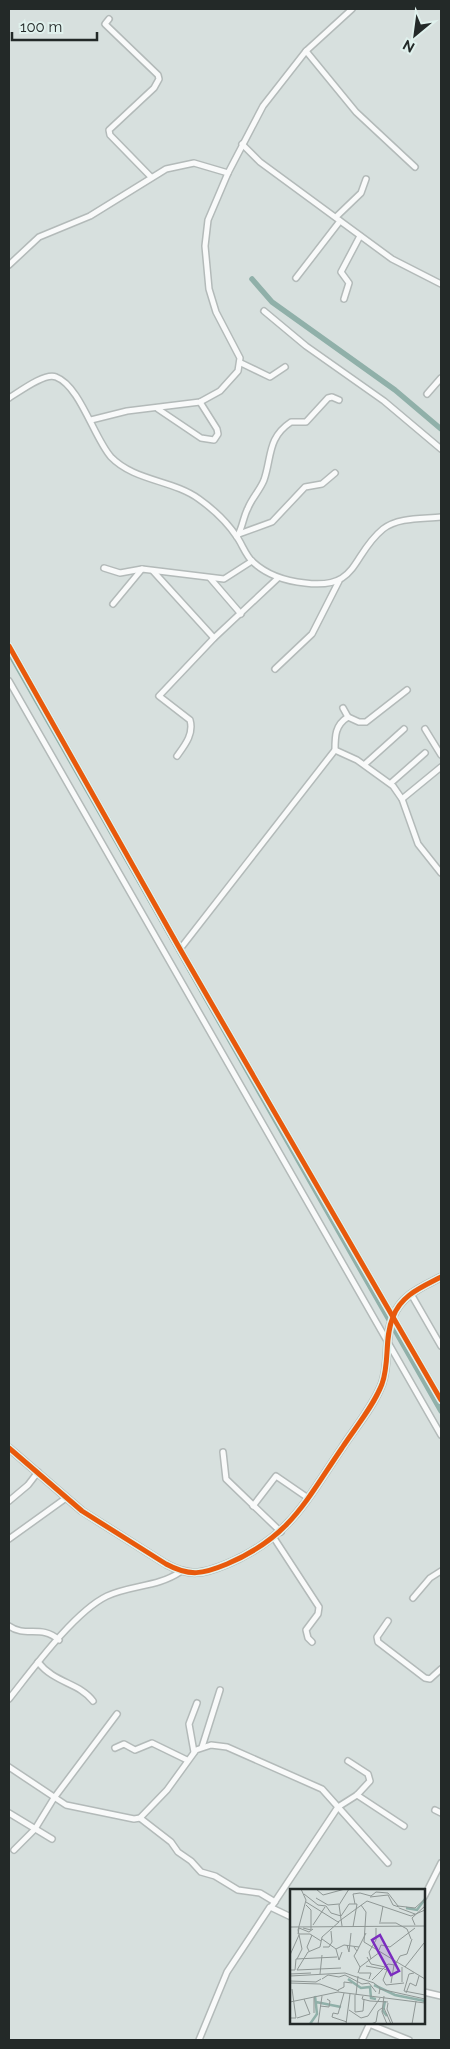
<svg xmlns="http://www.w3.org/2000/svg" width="450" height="2049" font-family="Raleway,sans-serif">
	<rect width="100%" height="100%" fill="#d7e0de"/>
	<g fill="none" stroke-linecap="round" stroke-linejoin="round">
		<g stroke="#90b0a9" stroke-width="5.5">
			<path d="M252,279l20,23 123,88 46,39"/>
			<path d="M9,652l432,759"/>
		</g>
		<defs>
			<g id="street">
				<path d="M109,19l-4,5 53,51 1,4 -5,9 -45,42 1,5 41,42"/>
				<path d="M306,51l50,61 59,55"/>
				<path d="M242,144l18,18 132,97 49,25"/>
				<path d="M336,217l25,-24 5,-14"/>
				<path d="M9,265l30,-28 51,-21 76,-47 28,-6 34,10"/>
				<path d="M296,278l44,-57"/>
				<path d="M344,299l5,-16 -8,-11 19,-36"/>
				<path d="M264,311l42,35 78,55 57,48"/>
				<path d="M241,363l29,14 15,-10"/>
				<path d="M427,394l14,-16"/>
				<path d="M9,398c10,-6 36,-26 47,-21 24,9 38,61 55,80 23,24 62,23 88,42 14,10 28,23 38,38 5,7 9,19 16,25 14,13 33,19 52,21 54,7 46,-28 78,-54 15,-12 40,-10 58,-12"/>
				<path d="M158,409l43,29 13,2 4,-6 -1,-5 -17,-27"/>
				<path d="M91,420l36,-9 73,-9 20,-11 18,-20 2,-13 -24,-46 -7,-23 -4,-43 3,-26 20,-47 35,-67 43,-55 46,-42"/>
				<path d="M239,534l33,-12 33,-35 17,-3 13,-11"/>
				<path d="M237,537c6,-10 6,-20 11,-29 4,-10 12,-18 16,-28 8,-23 3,-42 27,-58h15l22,-24 4,-1 7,3"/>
				<path d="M104,568l16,5 22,-4"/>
				<path d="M153,571l61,67"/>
				<path d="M210,578l31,36"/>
				<path d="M113,604l29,-35 82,10 28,-18"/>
				<path d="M9,646l171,303 261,451"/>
				<path d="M275,669l37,-35 27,-53"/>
				<path d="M9,681l432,754"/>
				<path d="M343,708l5,9"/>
				<path d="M425,729l16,26"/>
				<path d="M335,750l22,10 36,26 9,13 16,45 23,29"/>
				<path d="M177,756c8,-11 17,-22 13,-36l-31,-24 55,-58 64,-60"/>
				<path d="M365,764l39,-35"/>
				<path d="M391,783l34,-30"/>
				<path d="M402,799l39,-32"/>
				<path d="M180,949l155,-199c0,-14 0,-25 13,-33l11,5h7l41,-32"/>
				<path d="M411,1294l30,52"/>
				<path d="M223,1452l3,27 55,53"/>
				<path d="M9,1501l19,-16 10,-13"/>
				<path d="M253,1506l23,-30 32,22"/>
				<path d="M274,1538l45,69 -1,7 -12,16 2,8 4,4"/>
				<path d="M9,1539l57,-41"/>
				<path d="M413,1598l17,-20 11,-7"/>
				<path d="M388,1621l-11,16 1,5 47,36 5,1 11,-10"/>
				<path d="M9,1626c17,12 32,-2 50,14"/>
				<path d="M38,1662c16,21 42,21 55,39"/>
				<path d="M9,1699c23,-29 65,-87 98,-103 24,-11 51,-9 73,-24"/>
				<path d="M202,1747l18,-57"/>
				<path d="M115,1748l9,-4 11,6 17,-7 35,17"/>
				<path d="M194,1752l-5,-28 8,-21"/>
				<path d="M9,1767l57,38 68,14 6,-1 27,-28 29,-40 15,-5 16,2 95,42 66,74"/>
				<path d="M357,1795l47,31"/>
				<path d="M435,1810l6,3"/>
				<path d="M9,1813l43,26"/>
				<path d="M140,1818l31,24 7,10 13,9 10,11 14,4 23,14 22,3 15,9"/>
				<path d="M14,1850l21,-21 19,-31 63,-84"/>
				<path d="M424,1897l17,-34"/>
				<path d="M272,1906l66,-99 19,-12 13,-14 -2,-7 -20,-13"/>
				<path d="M424,1992l17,4"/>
				<path d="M369,2024l40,16"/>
				<path d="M199,2040l28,-68 43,-65 21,10"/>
				<path d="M362,2040l8,-17"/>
			</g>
			<path id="secondary" d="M9,1448l73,63 84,53c24,13 37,10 61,0 63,-27 78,-62 115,-116 13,-20 31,-41 40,-64 8,-22 2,-46 11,-67 8,-22 29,-30 48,-40"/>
		</defs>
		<use href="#street" stroke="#b3bab9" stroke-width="8"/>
		<use href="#secondary" stroke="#b3bab9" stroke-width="9"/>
		<use href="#street" stroke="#f9fafa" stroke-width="5"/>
		<use href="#secondary" stroke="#f9fafa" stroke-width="7"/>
		<defs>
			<g id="cycleway">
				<path d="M9,646l171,303 261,451"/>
				<path d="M9,1448l73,63 84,53c24,13 37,10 61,0 63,-27 78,-62 115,-116 13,-20 31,-41 40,-64 8,-22 2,-46 11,-67 8,-22 29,-30 48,-40"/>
			</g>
		</defs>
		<use href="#cycleway" stroke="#e0f1ed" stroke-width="8"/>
		<use href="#cycleway" stroke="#e8590c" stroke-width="5"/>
	</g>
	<g transform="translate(290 1889)">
		<rect width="135" height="135" fill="#d7e0de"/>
		<path fill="none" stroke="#90b0a9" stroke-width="2.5" d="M116,19l11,2 8,-11M58,90l13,9 9,-1 1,11 5,1M84,96l21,10 30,6M95,112l-2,10 4,5M26,113l25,5M20,135l7,-10 -2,-18"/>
		<path fill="none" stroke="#8f9795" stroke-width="1" d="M26,0l7,6 22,-6M14,5l14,11 8,1M80,8l18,-2 5,10 6,2M26,9l12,7 11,-1M16,13l32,20 29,-21 44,15 14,-6M65,15l-2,-10 7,-1 11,3 5,-4 12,1 10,13 17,2 10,-9M71,16l5,7 -2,30 61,37M36,17l5,7 10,3 8,-12h8l-4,23M109,19l16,6M90,33l3,-16M89,34h17l11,6 4,10M23,36l12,-18M125,36l-3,-7 13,-12M52,37l-3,-21 10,-16M0,38l135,-1M13,39l8,2v-20l-5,-5M8,45l1,-6 10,4 4,-3M9,45h11l11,7M32,50l14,10 8,-4 15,2M57,56l2,7 2,-19M33,58h6l3,-5 -1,-11M64,58l3,4 -3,5 6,11 -2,6M46,60l3,11 3,-8M89,61l2,-5 9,2 25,-19M19,62l-2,-4 5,-12M67,62l9,-18M0,66l9,-20M77,68l4,7 14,3M6,70l41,-2M7,70l5,-10 -4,-19 8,-30 -5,-11M81,70l-2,-7 7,-12v-12M76,77l17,3M70,78l20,-15M112,78v15M115,78l19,-24M94,80l3,1 -4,10 3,5 18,-2M0,81h5l1,-11M7,81l11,-18 12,-5 2,-10 17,-15M7,81l44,-2M69,84h12l-2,6M124,84l-5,1 -5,17 21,4M0,85l21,-1M30,85l2,-19M0,87l55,-3 29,10 6,5 -1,6M49,88l6,-2 17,9 7,-1 7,9M32,90l6,-4 11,2M82,91l16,-16 7,1 5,-9 7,-2 5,-15M0,92l26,1 5,-3M0,94l30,1 19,7M101,94l3,-18M90,100l45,10M48,101l6,-3v-5l8,1M54,104l-6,21 -5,-1 -1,4 15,5M116,104l4,-10 6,3 3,-10M66,106l2,-19M73,107l-1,3 8,2 18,1M94,107l-2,16 5,12M24,108v16M0,113l48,-10 87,11M98,114l-1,6 6,15M30,117l9,1 1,-6 -3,-2M94,119l7,16M59,121l12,8 7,-2 12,-18M65,123l8,-1 1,-12M65,123v-17M0,129h6l-4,-29M7,129l13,-4 -6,-15M28,135l4,-28M56,135l4,-30M81,135l5,-2 2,-11 4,-3M122,135l4,-23"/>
		<path fill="#7b2cbf" fill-opacity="0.15" stroke="#7b2cbf" stroke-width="2.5" d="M90,46l19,36 -8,4 -19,-35z"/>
		<rect width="135" height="135" fill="none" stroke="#232928" stroke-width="2.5"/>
	</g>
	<rect width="450" height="2049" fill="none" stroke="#232928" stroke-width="20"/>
	<g transform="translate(415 35) rotate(209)" stroke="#e0f1ed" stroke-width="4" paint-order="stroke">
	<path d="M0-4L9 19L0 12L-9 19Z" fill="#232928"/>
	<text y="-8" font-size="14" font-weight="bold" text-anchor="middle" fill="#232928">N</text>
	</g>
	<path d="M12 32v8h85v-8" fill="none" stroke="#232928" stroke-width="2.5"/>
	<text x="20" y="32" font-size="15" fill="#232928" stroke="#e0f1ed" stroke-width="4" paint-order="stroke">100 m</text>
</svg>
